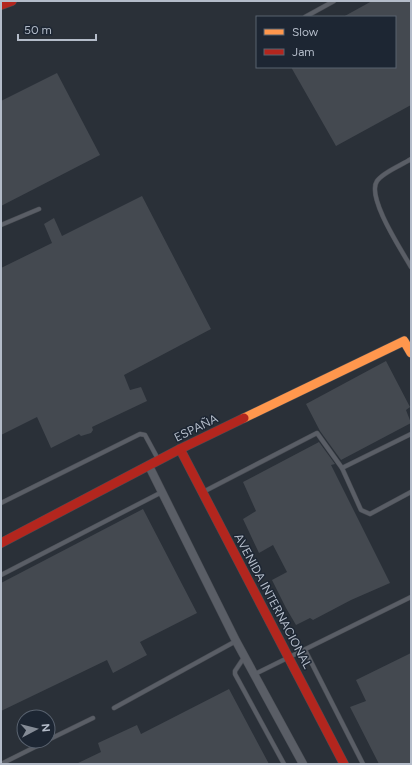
<svg xmlns="http://www.w3.org/2000/svg" width="412" height="765" font-family="Figtree,sans-serif">
	<rect width="100%" height="100%" fill="#2a3038"/>
	<g fill="#444950">
		<path d="M372,1h39v104l-75,41 -45,-79h104v-50h-52z"/>
		<path d="M57,73l43,82 -99,51v-105z"/>
		<path d="M142,196l69,133 -87,46 6,15 11,-3 6,14 -55,26 1,3 -2,3 -10,3 -2,-2 -28,14 -14,-31 -36,18v-167l51,-25 -8,-19 10,-6 8,18z"/>
		<path d="M386,361l24,46 -4,3 5,13 -70,37 -21,-29 -14,-27z"/>
		<path d="M319,442l16,22 -4,1 59,118 -39,17 -38,20 -3,-2 -14,7 -10,-17 -14,-28 15,-8 -14,-27 -14,8 -16,-34 13,-8 -13,-29z"/>
		<path d="M143,509l54,104 -57,29 7,13 -34,18 -6,-13 -106,51v-128z"/>
		<path d="M411,653v111h-32l-29,-57 16,-6 -10,-21z"/>
		<path d="M229,689l40,75h-193l25,-12 -3,-9 39,-18 4,9z"/>
	</g>
	<g fill="none" stroke-linecap="round" stroke-linejoin="round">
		<defs>
			<g id="lane">
				<path d="M305,17l29,-16"/>
				<path d="M411,159c-9,6 -28,13 -34,22 -11,16 25,70 34,86"/>
				<path d="M1,225l38,-16"/>
				<path d="M342,468l69,-34"/>
				<path d="M203,492l114,-59 25,35 19,42 9,4 41,-22"/>
				<path d="M1,503l139,-69 5,1 13,24"/>
				<path d="M1,575l161,-83"/>
				<path d="M305,650l58,114"/>
				<path d="M245,656l-10,15v3l49,90"/>
				<path d="M255,674l156,-77"/>
				<path d="M114,708l122,-67"/>
				<path d="M48,740l45,-22"/>
				<path d="M1,764l46,-23"/>
			</g>
			<path id="street" d="M149,466l87,175 67,123"/>
			<path id="slow" d="M244,418l160,-77 7,12"/>
			<g id="jam">
				<path d="M1,5l11,-4"/>
				<path d="M180,449l164,315"/>
				<path d="M1,543l179,-94 64,-31"/>
			</g>
		</defs>
		<use href="#lane" stroke="#484c53" stroke-width="5"/>
		<use href="#street" stroke="#484c53" stroke-width="9"/>
		<use href="#slow" stroke="#484c53" stroke-width="10"/>
		<use href="#jam" stroke="#484c53" stroke-width="10"/>
		<use href="#lane" stroke="#5a5e66" stroke-width="4"/>
		<use href="#street" stroke="#5a5e66" stroke-width="8"/>
		<use href="#slow" stroke="#ff974d" stroke-width="9"/>
		<use href="#jam" stroke="#b3261e" stroke-width="9"/>
	</g>
	<g text-anchor="middle" dominant-baseline="central" stroke-width="3" stroke-linejoin="round" paint-order="stroke">
		<g font-size="12" fill="#b4bcc9" stroke="#1d2633">
			<text transform="translate(196 428) rotate(-26)">ESPAÑA</text>
			<text transform="translate(273 601) rotate(62)">AVENIDA INTERNACIONAL</text>
		</g>
	</g>
	<rect width="412" height="765" fill="none" stroke="#b4bcc9" stroke-width="4"/>
	<rect x="256" y="16" width="140" height="52" fill="#1d2633" stroke="#59626f"/>
	<rect x="264" y="29" width="20" height="6" fill="#ff974d" stroke="#59626f"/>
	<text x="292" y="36" font-size="12" fill="#b4bcc9">Slow</text>
	<rect x="264" y="49" width="20" height="6" fill="#b3261e" stroke="#59626f"/>
	<text x="292" y="56" font-size="12" fill="#b4bcc9">Jam</text>
	<g transform="translate(36 729) rotate(83)"><circle r="19" fill="#1d2633" stroke="#59626f"/>
	<path d="M0-3L7 15L0 10L-7 15Z" fill="#848b96"/>
	<text y="-6" font-size="11" font-weight="bold" text-anchor="middle" fill="#b4bcc9">N</text>
	</g>
	<path d="M18 34v6h78v-6" fill="none" stroke="#b4bcc9" stroke-width="2"/>
	<text x="24" y="34" font-size="12" fill="#b4bcc9" stroke="#1d2633" stroke-width="3" paint-order="stroke">50 m</text>
</svg>
